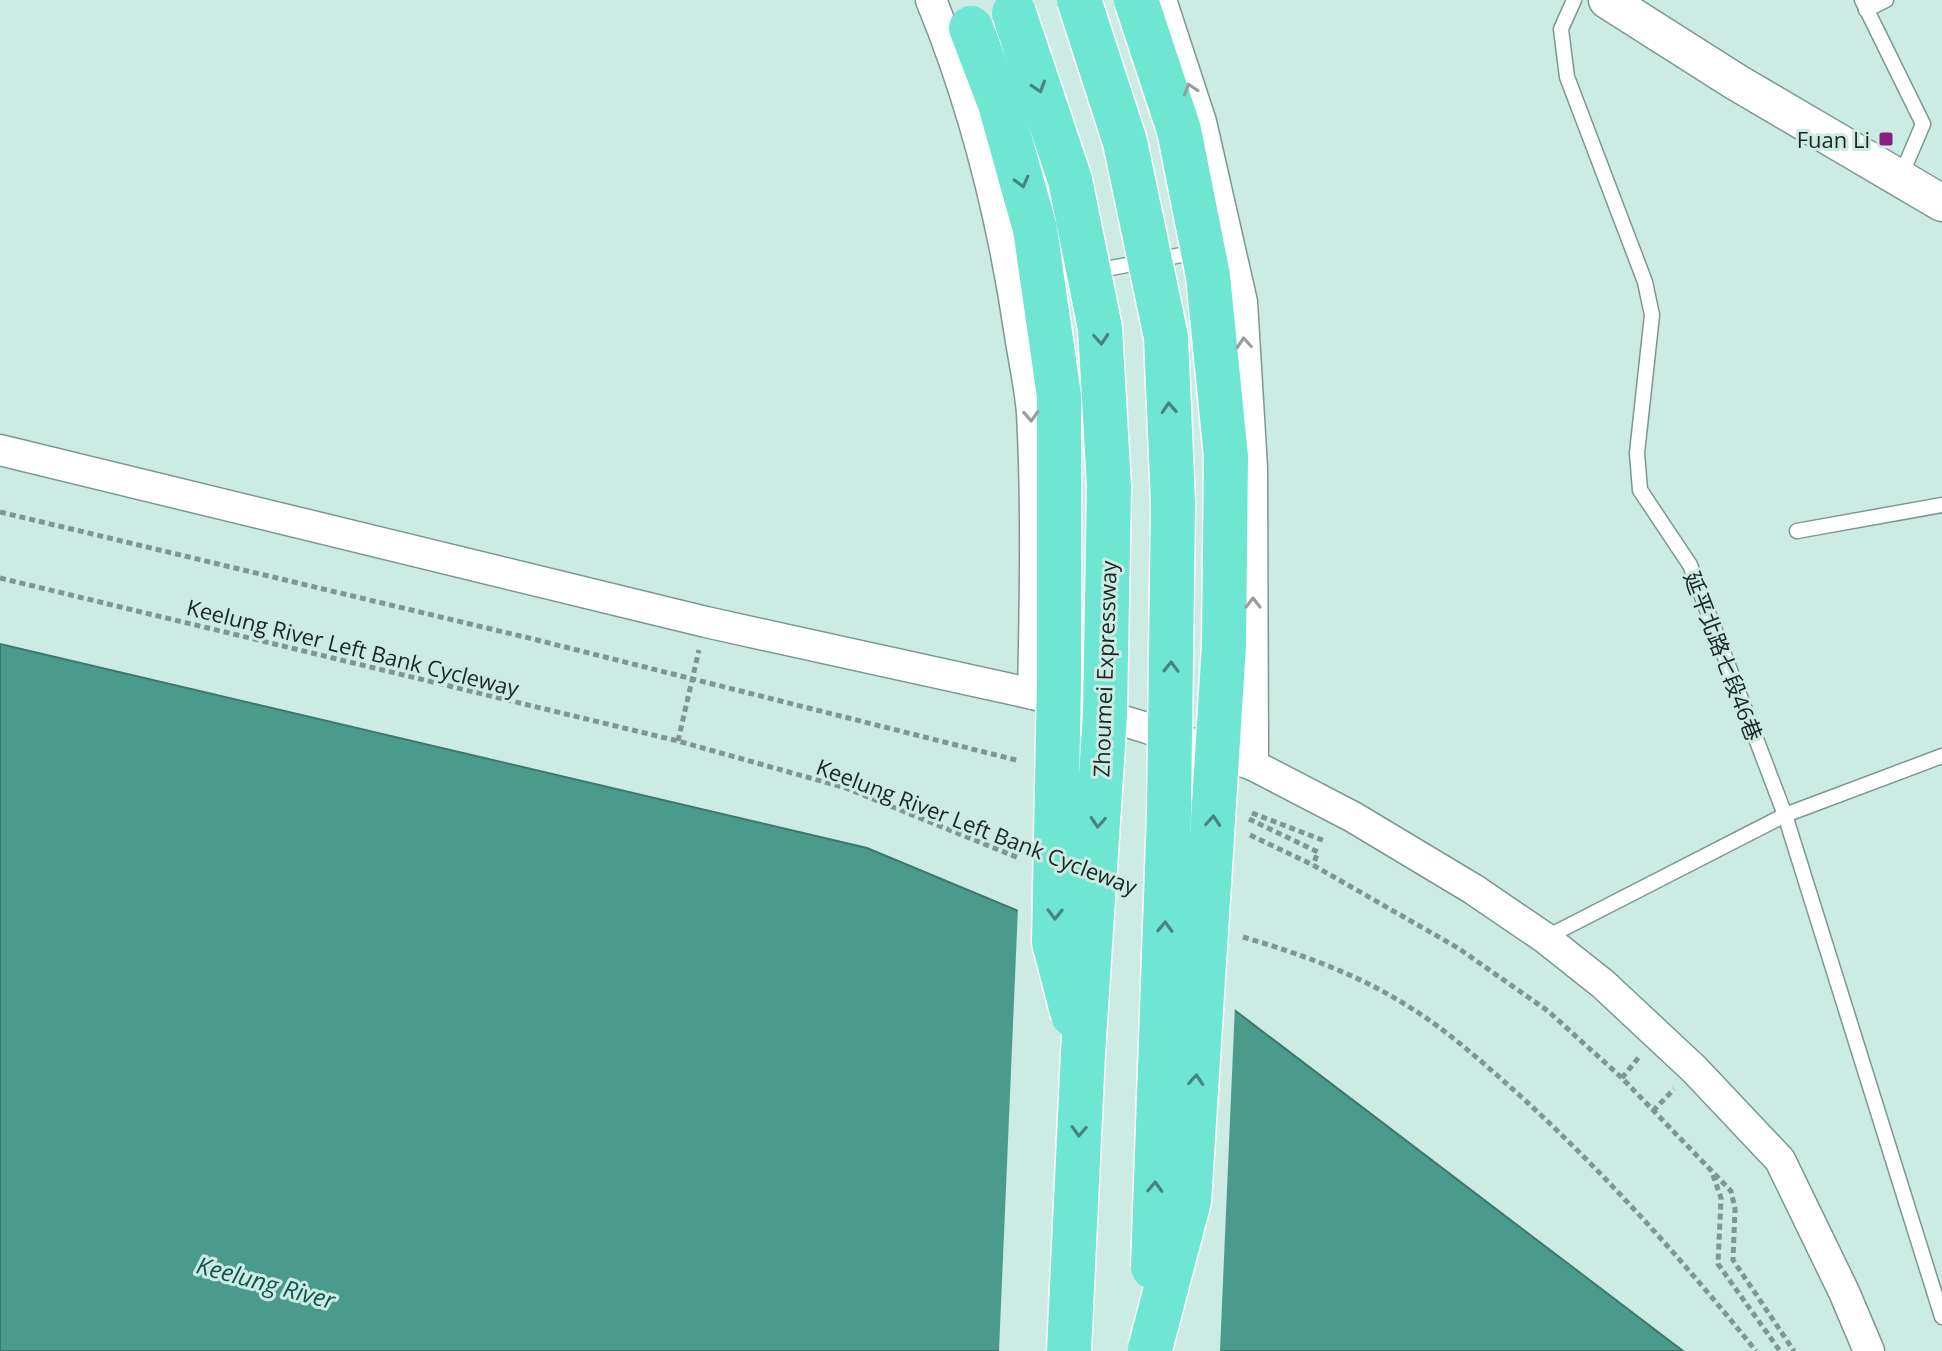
<svg xmlns="http://www.w3.org/2000/svg" width="1942" height="1351" font-family="'Open Sans','Noto Sans TC',sans-serif">
	<rect width="100%" height="100%" fill="#cbebe3"/>
	<path fill="#4b9b8c" stroke="#3d786d" stroke-width="2" d="M0,644l867,204 341,142 475,361h-1683z"/>
	<path fill="#cbebe3" d="M1018,907l191,79 26,19 -15,346h-221z"/>
	<g fill="none" stroke-linecap="round" stroke-linejoin="round">
		<defs>
			<g id="service">
				<path d="M1574,0l-13,29 6,48 78,205 7,33 -15,138 3,37 50,75 95,250 157,502"/>
				<path d="M1862,0l61,124 -23,54"/>
				<path d="M1866,10l20,-10"/>
				<path d="M1045,280l153,-28"/>
				<path d="M1797,531l145,-26"/>
				<path d="M1545,938l240,-123 157,-59"/>
			</g>
			<g id="minor">
				<path d="M931,0c44,107 72,220 89,335 4,26 10,52 12,78 5,93 3,188 1,281"/>
				<path d="M1161,0l40,122 41,180 10,166 1,297"/>
				<path d="M0,450l706,172 327,72 114,34 106,37 100,52 120,72 72,49 58,46 91,85 86,91 64,132 25,59"/>
			</g>
			<path id="tertiary" d="M1607,0l129,82 206,121"/>
			<path id="trunk" d="M1069,1351l14,-298"/>
		</defs>
		<use href="#service" stroke="#7b9892" stroke-width="17"/>
		<use href="#minor" stroke="#7b9892" stroke-width="33"/>
		<use href="#tertiary" stroke="#7b9892" stroke-width="39"/>
		<use href="#trunk" stroke="#fff" stroke-width="47"/>
		<g stroke="#809791" stroke-width="5" stroke-dasharray="6 4" stroke-linecap="butt">
			<path d="M0,512l533,127 487,122"/>
			<path d="M0,578l678,163 168,47 173,70"/>
			<path d="M678,741l21,-91"/>
			<path d="M1252,813l73,28"/>
			<path d="M1249,819l69,33 -5,13"/>
			<path d="M1250,835l63,30 145,83 90,63 74,67 109,113 4,18 -2,51 61,91"/>
			<path d="M1243,937c58,17 117,38 168,71 37,23 72,55 105,84 87,79 166,167 240,259"/>
			<path d="M1622,1078l17,-21"/>
			<path d="M1653,1111l21,-22"/>
			<path d="M1713,1175l8,23 -3,66 62,87"/>
		</g>
		<use href="#service" stroke="#fff" stroke-width="14"/>
		<use href="#minor" stroke="#fff" stroke-width="30"/>
		<use href="#tertiary" stroke="#fff" stroke-width="36"/>
		<use href="#trunk" stroke="#6fe6d2" stroke-width="44"/>
		<defs>
			<g id="trunk-bridge">
				<path d="M1079,0l46,142 41,195 7,166 -4,310 -16,454"/>
				<path d="M1136,0l43,130 29,146 18,181 -2,188 -35,556 -39,148"/>
				<path d="M1014,13l56,167 30,148 9,159 -4,227 -22,339"/>
				<path d="M971,28l29,76 35,125 24,167v286l-5,260 19,73"/>
			</g>
		</defs>
		<use href="#trunk-bridge" stroke="#fff" stroke-width="47" stroke-linecap="butt"/>
		<use href="#trunk-bridge" stroke="#6fe6d2" stroke-width="44"/>
	</g>
	<defs><path id="oneway-chevron" d="M-2-3.5L2.5 0L-2 3.5" fill="none" stroke-width="1.6" stroke-linecap="round" stroke-linejoin="round" transform="scale(2)"/></defs>
	<g stroke="#45867b">
		<use href="#oneway-chevron" transform="translate(1039 87) rotate(72)"/>
		<use href="#oneway-chevron" transform="translate(1022 182) rotate(75)"/>
		<use href="#oneway-chevron" transform="translate(1101 339) rotate(86)"/>
		<use href="#oneway-chevron" transform="translate(1169 408) rotate(-93)"/>
		<use href="#oneway-chevron" transform="translate(1171 667) rotate(-89)"/>
		<use href="#oneway-chevron" transform="translate(1213 821) rotate(-86)"/>
		<use href="#oneway-chevron" transform="translate(1098 822) rotate(94)"/>
		<use href="#oneway-chevron" transform="translate(1055 914) rotate(91)"/>
		<use href="#oneway-chevron" transform="translate(1165 927) rotate(-88)"/>
		<use href="#oneway-chevron" transform="translate(1196 1080) rotate(-86)"/>
		<use href="#oneway-chevron" transform="translate(1079 1131) rotate(93)"/>
		<use href="#oneway-chevron" transform="translate(1155 1187) rotate(-88)"/>
	</g>
	<g stroke="#989e9c">
		<use href="#oneway-chevron" transform="translate(1190 89) rotate(-108)"/>
		<use href="#oneway-chevron" transform="translate(1244 343) rotate(-94)"/>
		<use href="#oneway-chevron" transform="translate(1031 416) rotate(87)"/>
		<use href="#oneway-chevron" transform="translate(1253 603) rotate(-90)"/>
	</g>
	<rect fill="#881e84" stroke="#cbebe3" stroke-width="3" x="1878" y="131" width="16" height="16" rx="4"/>
	<g text-anchor="middle" dominant-baseline="central" stroke-width="6" stroke-linejoin="round" paint-order="stroke">
		<g font-size="22" fill="#1b2724" stroke="#cbebe3" text-anchor="end">
			<text x="1870" y="139">Fuan Li</text>
		</g>
		<g font-size="22" fill="#1b2724" stroke="#cbebe3">
			<text transform="translate(353 647) rotate(14)">Keelung River Left Bank Cycleway</text>
			<text transform="translate(1724 656) rotate(69)">延平北路七段46巷</text>
			<text transform="translate(1104 669) rotate(-88)">Zhoumei Expressway</text>
			<text transform="translate(977 826) rotate(21)">Keelung River Left Bank Cycleway</text>
		</g>
		<g font-size="24" font-style="italic" fill="#10544a" stroke="#cbebe3">
			<text transform="translate(266 1282) rotate(15)">Keelung River</text>
		</g>
	</g>
</svg>
